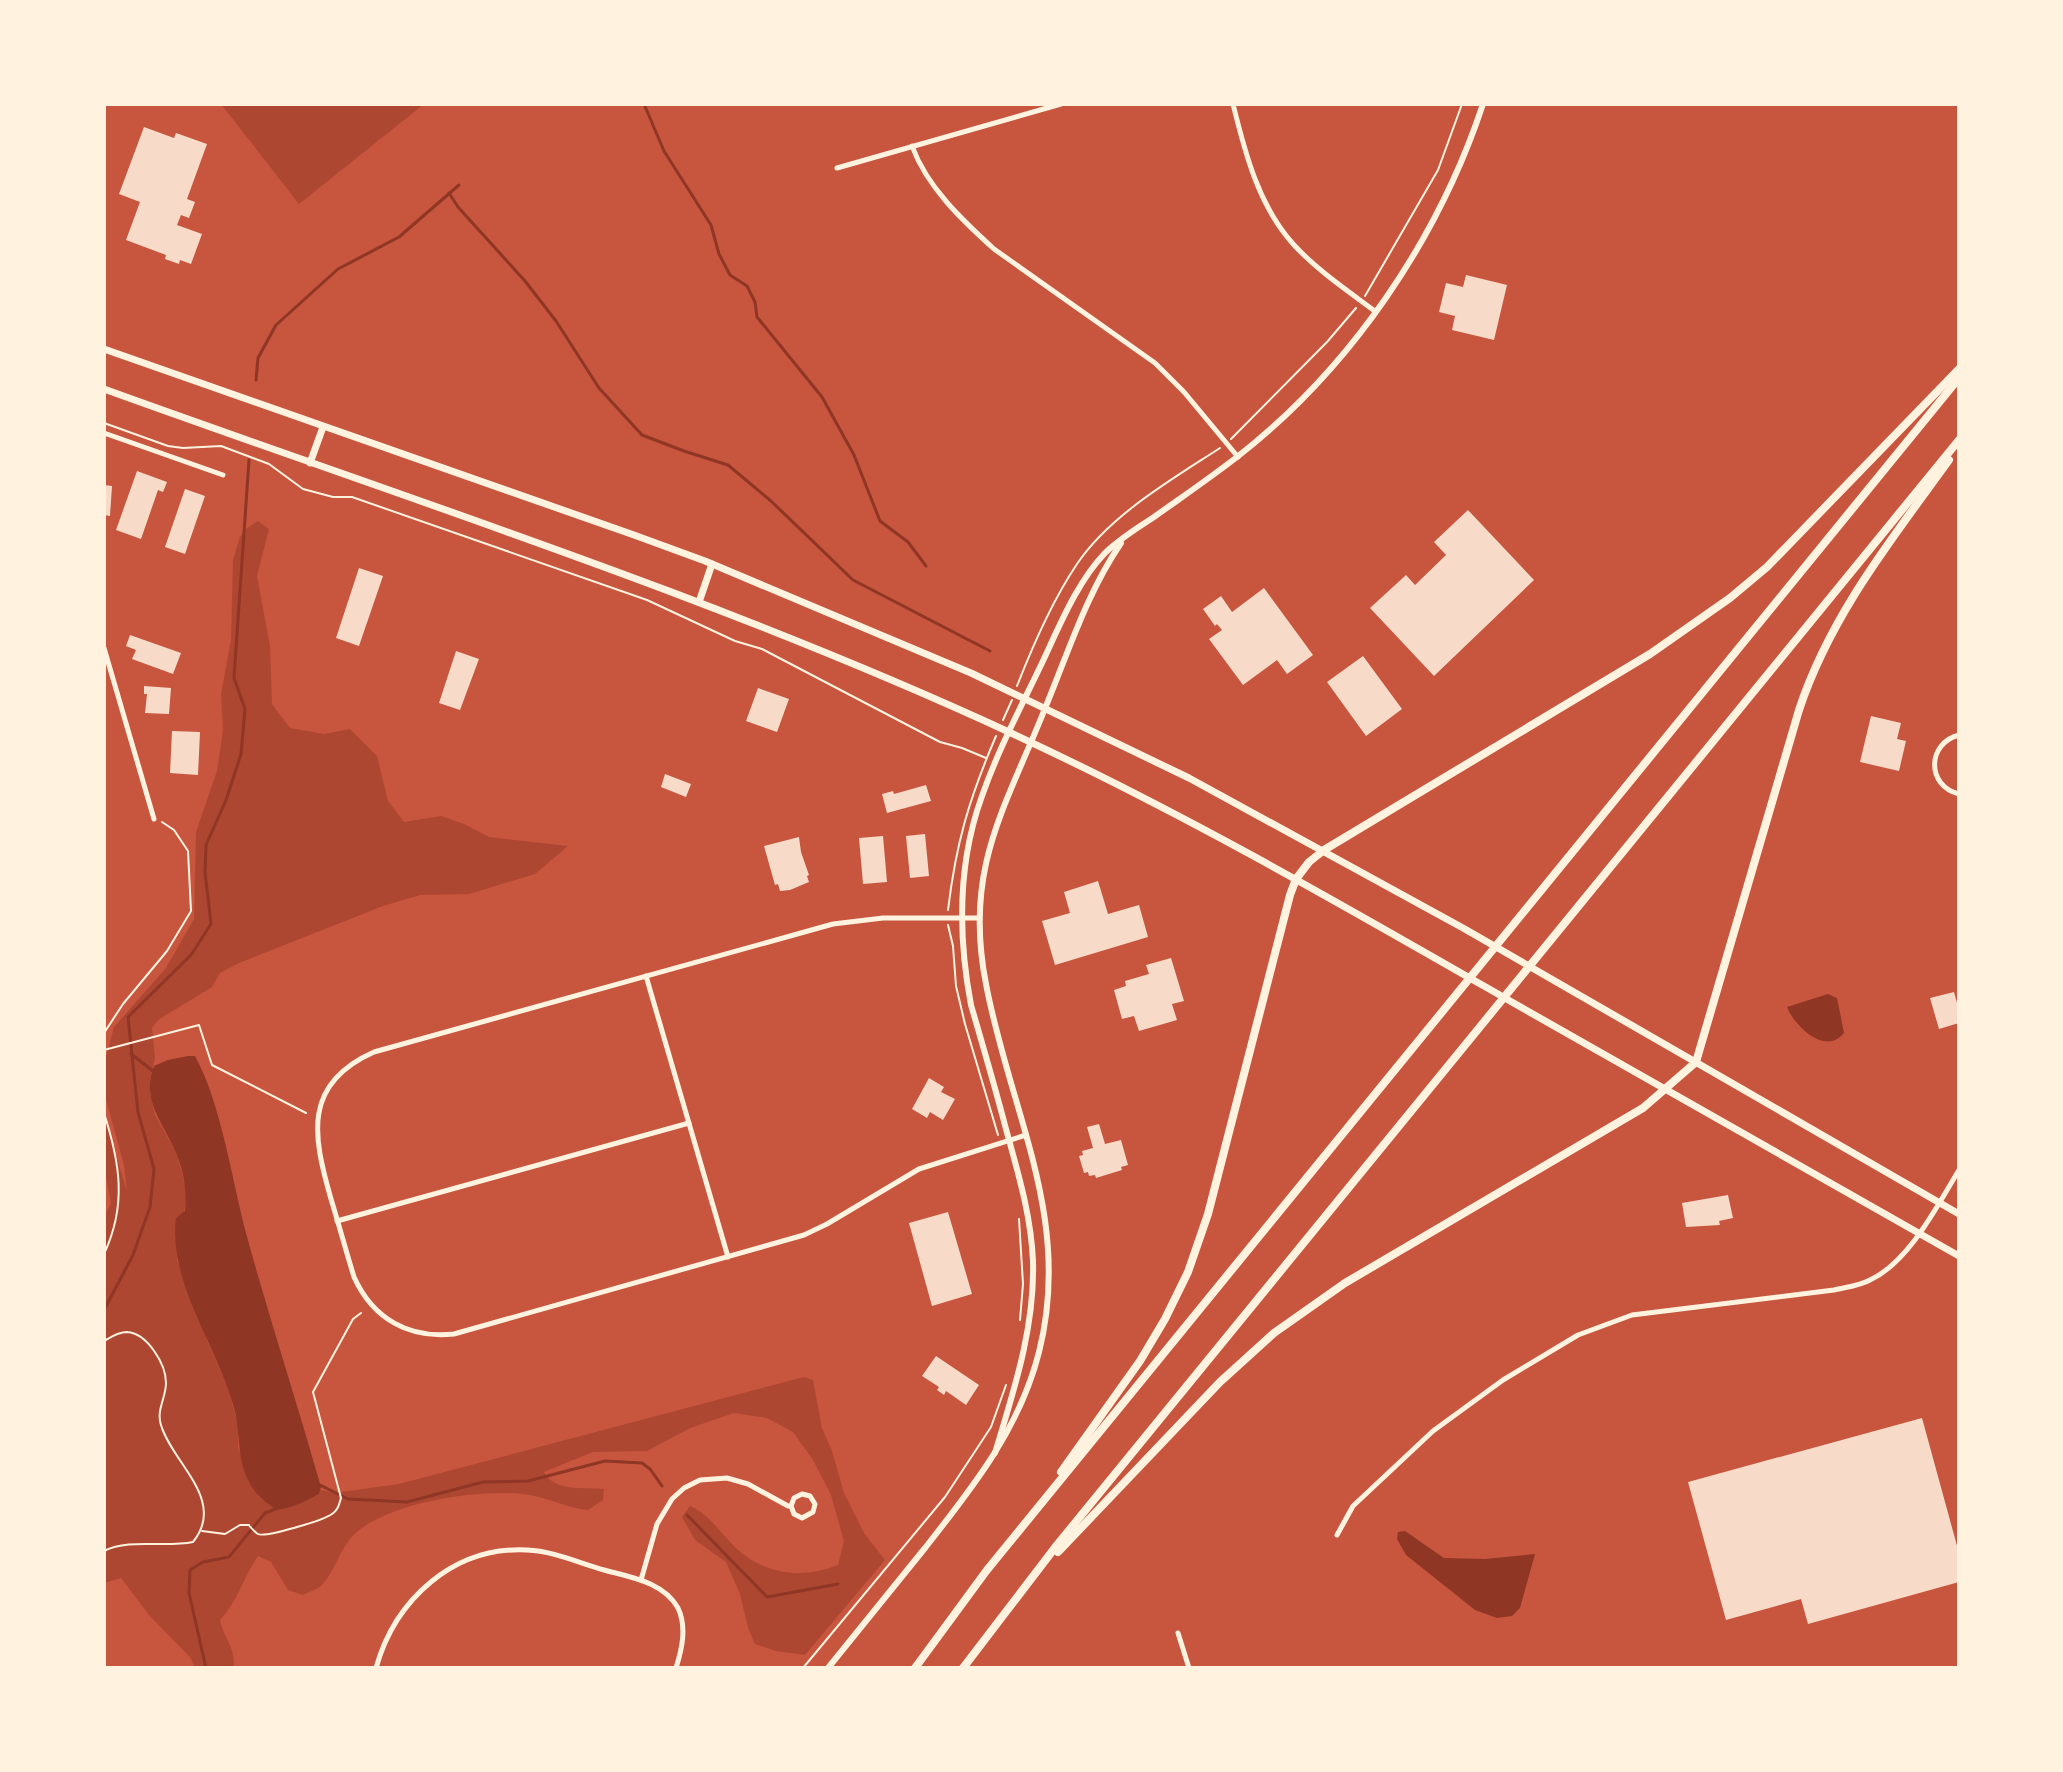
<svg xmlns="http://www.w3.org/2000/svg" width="2063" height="1772" font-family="'Asap Condensed',sans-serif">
	<rect width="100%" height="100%" fill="#c8553d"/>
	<g fill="#ae4732">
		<path d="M221,104h203l-125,100z"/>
		<path d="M258,521l11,8 -12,47 13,70 2,58 18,24 34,6 26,-5 27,27 11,45 16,21 37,-6 23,8 25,13 79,9 -33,28 -66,20 -49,1 -37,11 -144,57 -19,10 -8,14 -54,33 -6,8 3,30 -5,21v15l5,21 22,39 10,39 -10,67 31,83 21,47 9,36v21l21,50 16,12 15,-2 29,-13 1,-4 17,3 2,5 4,-1 -2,-5 58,-8 405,-107 9,3 9,48 10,23 12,42 20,40 21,27 -80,95 -29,-4 -21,-7 -7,-16 -8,-34 -14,-32 -31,-22 -13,-23 8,-11c19,8 28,24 42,38 28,30 69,36 106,21l6,-24 -13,-46 -18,-35 -20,-28 -26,-14 -33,-5 -44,15 -43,23 -54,1 -49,20c10,20 40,15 60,17l-1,11 -15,10c-23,-2 -42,-14 -65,-16 -45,-5 -130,8 -165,37 -18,14 -22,41 -38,56 -4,3 -12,5 -17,8l-15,-5 -17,-28 -13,-6c-15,22 -19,43 -38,64 5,21 15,26 14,48h-39l-5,-11 -41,-42 -28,-37 -17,5v-365l7,-15 -7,-37v-48l23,73 -3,-26 -20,-73 2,-34 8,-31 52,-59 28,-49 2,-87 21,-61 6,-41 -2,-36 10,-54 2,-80 7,-23 7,-9z"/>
	</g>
	<g fill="#8f3625">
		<path d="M1828,994l9,4 7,35c-18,23 -49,-6 -57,-26z"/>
		<path d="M188,1056h7c26,47 37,124 51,177 23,85 51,169 75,254l-2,7c-10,5 -35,19 -45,14 -10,-6 -20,-16 -25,-26 -13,-25 -8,-52 -16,-78 -17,-59 -65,-123 -57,-186l9,-7c2,-19 -1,-38 -8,-56 -12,-30 -37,-54 -23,-89l14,-6z"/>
		<path d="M1405,1531l39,27 41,1 50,-5 -15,54 -8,8 -15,2 -22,-8 -69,-55 -9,-16 1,-7z"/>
	</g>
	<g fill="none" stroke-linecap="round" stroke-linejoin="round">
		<g stroke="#8f3625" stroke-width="3">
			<path d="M644,104l20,47 47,74 8,29 11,21 17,11 8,16 2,15 65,80 32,58 26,66 28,21 18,24"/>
			<path d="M449,193l9,14 67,74 31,40 43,67 43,47 42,16 44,14 43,36 82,79 137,71"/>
			<path d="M256,380l2,-22 18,-33 62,-56 61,-32 60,-52"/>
			<path d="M131,1054l22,17"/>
			<path d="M104,1310l29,-55 17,-48 4,-38 -16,-57 -10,-95 63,-62 20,-31 -6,-52 1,-27 20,-45 15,-46 4,-45 -11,-31 15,-218"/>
			<path d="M320,1485l28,14 59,3 76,-20 45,-1 77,-20 37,2 8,6 12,17"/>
			<path d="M687,1515l80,82 71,-13"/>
			<path d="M206,1668l-17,-75 1,-23 13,-8 26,-5 36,-44 13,-5"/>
		</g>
	</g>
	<g fill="#f7dbc8">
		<path d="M144,127l30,11 2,-5 31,11 -20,55 8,3 -6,16 -8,-3 -4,10 25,9 -11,30 -11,-4 -1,4 -14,-5 1,-4 -40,-15 14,-38 -21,-8z"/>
		<path d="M1466,275l41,10 -13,55 -42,-10 3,-14 -16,-4 7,-29 17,4z"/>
		<path d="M137,471l30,11 -4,10 -5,-2 -17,49 -25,-9z"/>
		<path d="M104,485l8,1 -2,30 -6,-1z"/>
		<path d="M185,489l20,7 -20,58 -20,-7z"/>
		<path d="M1468,510l66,70 -100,96 -64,-68 36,-33 9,10 31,-30 -12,-13z"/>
		<path d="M359,568l24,8 -24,70 -23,-8z"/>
		<path d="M1264,588l49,67 -26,19 -10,-14 -34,25 -34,-46 13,-9 -5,-6 -2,2 -12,-17 18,-13 11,16z"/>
		<path d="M130,635l51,18 -8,21 -41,-15 4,-9 -10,-4z"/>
		<path d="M456,651l23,8 -19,51 -21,-7z"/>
		<path d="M1363,656l39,53 -36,27 -39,-54z"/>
		<path d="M144,686l27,2 -2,26 -24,-1 2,-19h-3z"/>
		<path d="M758,688l31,11 -12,33 -31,-11z"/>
		<path d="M1871,716l30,7 -4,16 9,2 -7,30 -39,-9z"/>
		<path d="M172,731l28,1 -2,43 -28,-2z"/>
		<path d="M665,774l26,10 -5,13 -25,-10z"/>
		<path d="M926,785l5,16 -44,12 -5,-19 11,-3 1,3z"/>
		<path d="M925,834l4,42 -19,2 -4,-42z"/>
		<path d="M883,836l4,46 -24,2 -4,-46z"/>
		<path d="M799,837l2,15 8,23 -2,1 2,6 -19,8 -10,1 -2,-7 -3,1 -11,-39z"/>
		<path d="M1098,881l10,33 31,-9 9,32 -93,28 -13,-44 28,-8 -6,-21z"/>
		<path d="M1171,958l13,43 -12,3 5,16 -38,11 -5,-15 -12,3 -8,-29 12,-4 -1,-5 24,-7 -3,-9z"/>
		<path d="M1954,992l5,18v13l-20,6 -9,-31z"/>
		<path d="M929,1078l15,9 -3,5 14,7 -12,21 -13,-8 -3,6 -15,-9z"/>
		<path d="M1099,1124l6,20 16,-4 7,25 -7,2 1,3 -26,8 -1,-3 -6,1 -1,-4 -4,1 -5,-17 4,-1 -1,-4 11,-3 -6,-21z"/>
		<path d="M1728,1195l5,23 -14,3 1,4 -34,2 -4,-24z"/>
		<path d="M948,1212l24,82 -40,12 -23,-83z"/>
		<path d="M936,1356l43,29 -13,20 -20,-14 -2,4 -7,-5 2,-3 -17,-11z"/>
		<path d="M1922,1418l37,135v29l-151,42 -7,-25 -75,21 -38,-138z"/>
	</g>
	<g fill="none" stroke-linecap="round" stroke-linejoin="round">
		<g stroke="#fff3e0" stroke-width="2">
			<path d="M1365,296l73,-126 24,-66"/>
			<path d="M104,423l64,23 15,2 38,-2 48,18 34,25 30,8h19l295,103 88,41 27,8 178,93 22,6 24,10"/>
			<path d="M1231,439l96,-97 29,-34"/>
			<path d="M1017,686c16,-41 35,-85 60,-122 33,-49 94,-84 143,-116"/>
			<path d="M1003,720l9,-20"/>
			<path d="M948,910c8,-67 21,-111 48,-174"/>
			<path d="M948,925l5,21 3,40 9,38 33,111"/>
			<path d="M104,1033l19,-29 44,-53 24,-40 -3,-60 -14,-21 -12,-8"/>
			<path d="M104,1050l95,-25 13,40 94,48"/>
			<path d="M104,1113c16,50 23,92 0,141"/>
			<path d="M1019,1219l4,65 -3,36"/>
			<path d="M104,1341c7,-4 14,-9 23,-9 20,1 39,32 39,51 0,15 -10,27 -5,42 11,38 66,75 32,117 -30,6 -63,-4 -89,9"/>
			<path d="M202,1531l23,3 15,-9h9c0,1 8,9 9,9 7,4 66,-14 74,-20 6,-4 7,-9 9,-16l-28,-106 40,-73 8,-6"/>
			<path d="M803,1668l142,-171 46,-70 15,-42"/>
		</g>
		<g stroke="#fff3e0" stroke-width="5">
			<path d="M1233,104c12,49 26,103 61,141 24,26 54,46 82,67"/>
			<path d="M912,146c15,41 50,74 82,103l161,114 29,29 54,65"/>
			<path d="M837,168l224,-64"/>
			<path d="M104,433l119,42"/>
			<path d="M104,648l50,171"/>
			<path d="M1959,735c-32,8 -33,51 0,59"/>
			<path d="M979,918h-96l-50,6 -459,128c-72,32 -61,84 -43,147 8,26 15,52 23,78 19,42 55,62 100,57l350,-99 23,-11 92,-55 107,-34"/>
			<path d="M646,976l82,281"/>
			<path d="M337,1221l352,-98"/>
			<path d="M1337,1535l16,-29 80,-75 70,-51 75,-45 54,-20 202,-25c12,-3 25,-4 36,-10 39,-18 67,-74 89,-110"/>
			<path d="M641,1580l16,-56 15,-25 12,-11 16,-8 27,-2 21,6 40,22h3l3,-8 8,-4 8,2 5,8 -2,8 -11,6 -8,-4 -3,-8"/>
			<path d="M1178,1633l11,35"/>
			<path d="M376,1668c19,-68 77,-122 151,-118 26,1 52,13 77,20 26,7 60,12 74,38 9,19 4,41 -2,60"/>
		</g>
		<g stroke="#fff3e0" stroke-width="6">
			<path d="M995,1453c19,-63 40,-126 38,-192 -2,-46 -15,-88 -27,-132 -11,-42 -23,-83 -35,-124 -13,-69 -13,-143 11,-209 16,-46 39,-89 60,-133 17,-36 35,-81 63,-110 14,-14 32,-25 49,-36 28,-20 56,-39 83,-60 113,-88 201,-217 246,-353"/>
			<path d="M828,1668c32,-40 65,-80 97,-120 48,-61 95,-120 114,-196 34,-134 -29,-240 -53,-368 -23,-116 20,-177 60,-278 23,-56 41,-113 75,-163"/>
		</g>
		<g stroke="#fff3e0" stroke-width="7">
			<path d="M104,349l530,186 71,26 266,112 218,105 274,150 496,286"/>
			<path d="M104,389c304,110 613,208 907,344 171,79 335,174 499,268 150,86 300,170 449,255"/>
			<path d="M310,463l13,-36"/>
			<path d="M699,602l13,-38"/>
		</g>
		<g stroke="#fff3e0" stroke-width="8">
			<path d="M1061,1472l79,-111 25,-42 23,-47 20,-58 82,-319 6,-16 13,-17 15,-12 326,-196 80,-56 37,-31 192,-198"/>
			<path d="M1058,1552l162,-170 54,-49 71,-50 298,-175 53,-46 103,-352c31,-94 92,-170 150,-250"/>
			<path d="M915,1668l72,-98 972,-1192"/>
			<path d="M963,1668l94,-123 902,-1105"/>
		</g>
	</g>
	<rect width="2063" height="1772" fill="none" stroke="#fff3e0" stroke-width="212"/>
</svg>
